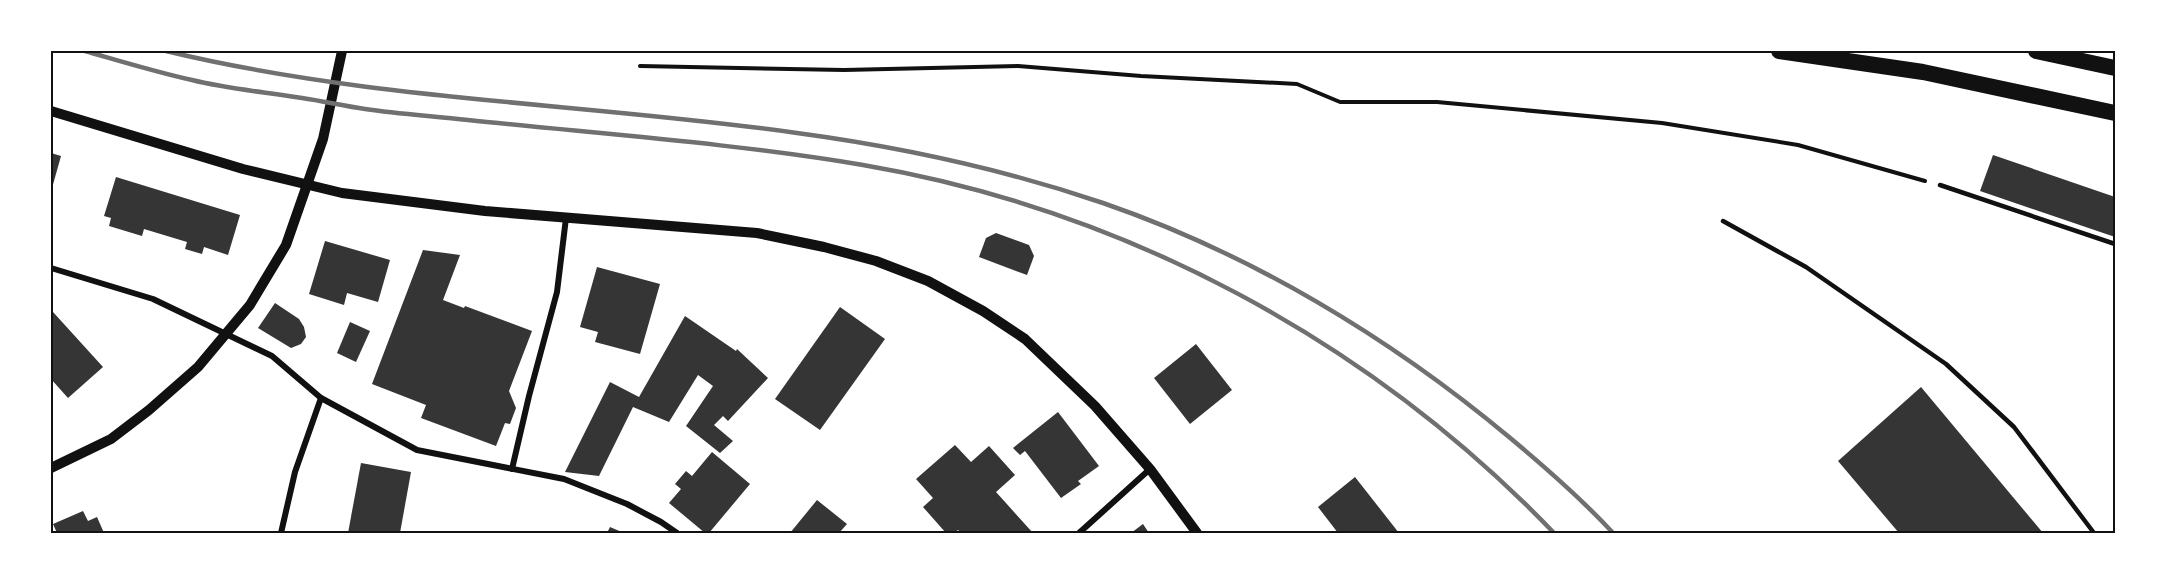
<svg xmlns="http://www.w3.org/2000/svg" width="2166" height="584" font-family="Overpass,sans-serif">
	<rect width="100%" height="100%" fill="#fff"/>
	<g fill="#353535">
		<path d="M51,153l10,3 -9,32h-1z"/>
		<path d="M1993,155l122,42v40l-135,-46z"/>
		<path d="M116,177l124,38 -12,40 -24,-8 -2,7 -17,-5 2,-7 -43,-13 -2,7 -33,-10 2,-8 -7,-2z"/>
		<path d="M996,233l33,12 5,11 -7,19 -48,-18 7,-19z"/>
		<path d="M325,241l65,19 -12,42 -31,-9 -3,12 -35,-11z"/>
		<path d="M423,250l37,5 -17,45 21,8 1,-2 67,25 -23,60 7,17 -6,16 -5,-1 -9,23 -75,-28 5,-13 -54,-21z"/>
		<path d="M597,267l63,17 -20,70 -45,-12 3,-10 -18,-5z"/>
		<path d="M275,303l24,16 5,8 2,10 -5,7 -10,4 -33,-20z"/>
		<path d="M840,307l45,32 -65,91 -45,-31z"/>
		<path d="M53,312l50,55 -35,31 -17,-19v-65z"/>
		<path d="M685,316l51,35 1,-2 31,29 -40,43 -5,-5 -9,9 19,16 -13,12 -34,-27 27,-40 -15,-11 -29,47 -36,-15 -34,69 -34,-4 45,-90 29,15z"/>
		<path d="M350,322l20,9 -14,31 -19,-9z"/>
		<path d="M1196,344l36,46 -42,34 -36,-46z"/>
		<path d="M1921,387l122,146h-144l-61,-72z"/>
		<path d="M1058,412l41,54 -21,15 3,3 -20,14 -36,-47 -5,4 -7,-7z"/>
		<path d="M955,445l16,17 18,-16 26,29 -19,17 37,41h-72l-3,-3 -4,3h-8l-23,-26 10,-9 -17,-19z"/>
		<path d="M712,452l38,32 -41,49h-4l-36,-30 12,-14 -6,-5 11,-13 6,5z"/>
		<path d="M361,463l50,9 -11,61h-52z"/>
		<path d="M1355,477l44,56h-61l-20,-26z"/>
		<path d="M817,500l30,24 -8,9h-49z"/>
		<path d="M83,511l5,10 9,-4 7,16h-47l-4,-9z"/>
		<path d="M1143,524l6,9h-18z"/>
		<path d="M610,527l14,6h-17z"/>
	</g>
	<g fill="none" stroke-linecap="round" stroke-linejoin="round">
		<path stroke="#111" stroke-width="4" d="M640,66l204,4 174,-4 123,10 156,8 43,18h97l225,21 136,22 127,36"/>
		<g stroke="#111" stroke-width="4.5">
			<path d="M1940,185l175,59"/>
			<path d="M1723,221l83,46 140,97 68,63 80,106"/>
		</g>
		<g stroke="#111" stroke-width="6">
			<path d="M51,268l102,31 119,57 49,42 96,52 147,29 63,25 34,18 16,11"/>
			<path d="M512,469l17,-73 28,-104 9,-74"/>
			<path d="M281,533l14,-61 26,-74"/>
			<path d="M1079,533l71,-64"/>
		</g>
		<g stroke="#111" stroke-width="10">
			<path d="M51,111l192,58 99,24 143,18 272,22 67,14 52,14 52,20 55,30 42,28 70,67 55,63 47,64"/>
			<path d="M51,468l60,-29 38,-29 49,-43 52,-62 36,-60 37,-106 19,-88"/>
		</g>
		<g stroke="#111" stroke-width="16">
			<path d="M1779,51l144,21 192,41"/>
			<path d="M2036,51l79,17"/>
		</g>
		<g stroke="#707070" stroke-width="4.5">
			<path d="M85,51c35,10 71,21 107,29 36,9 73,12 110,18 21,3 42,8 63,11 34,5 68,7 103,11 132,14 264,23 395,45 263,45 507,176 691,368"/>
			<path d="M166,51c207,50 421,52 631,82 104,14 206,36 306,70 148,51 286,134 406,234 36,30 72,61 104,96"/>
		</g>
	</g>
	<rect width="2166" height="584" fill="none" stroke="#ffffff" stroke-width="105"/>
	<rect x="52" y="52" width="2062" height="480" fill="none" stroke="#111" stroke-width="2"/>
</svg>
